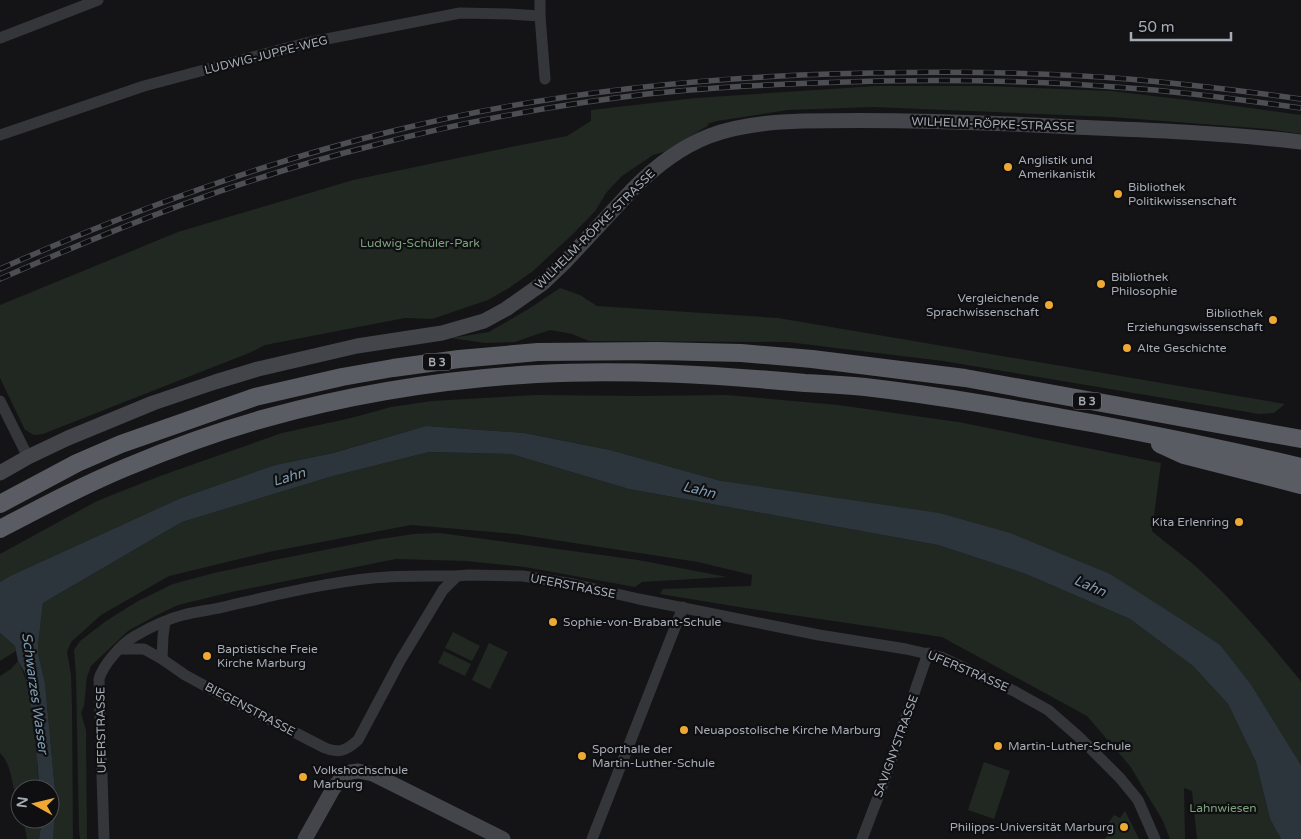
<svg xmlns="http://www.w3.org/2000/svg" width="1301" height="839" font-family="'Varela Round',sans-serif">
	<rect width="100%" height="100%" fill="#141416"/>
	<g fill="#202821">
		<path d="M877,86h111l123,5 110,13 80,11v19l-33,-5 -157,-12 -238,-10 -85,3 -71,11 -10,3 2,1 -45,27 -11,3 -31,21 -16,17 -10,17 -23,24 -40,37 -24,17 -21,12 -56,19 -27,-1 -140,27 -16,8 -206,81 -9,1 -9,-5 -25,-52v-73l178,-73 175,-52 153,-32 61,-12 24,-15v-11l105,-12z"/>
		<path d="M560,288l20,7 17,11 181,12 507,86 -11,9 -15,1 -316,-53 -156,-19 -198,-1 -17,-7 -22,-4 -21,7 -14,5 -30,1 -34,-5 38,-6 41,-24z"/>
		<path d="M536,395l103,1 88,-1 111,10 120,17 203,41 -9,68c17,15 37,28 53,44 35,33 65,68 95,105l1,3v82l-49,-79 -142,-112 -389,-93 -111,-31 -86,-17 -98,-7 -94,27 -57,12 -94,33 -171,78 -10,6v-28l97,-53 63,-25 122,-43 69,-15 40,-11 41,-6z"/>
		<path d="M429,452l82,2 118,35 309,56 88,29 104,45 63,47 35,38 28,58 14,57 11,20h-84l-5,-48 -8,-3 1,51h-15l-7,-18 -33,-55 -43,-50 -145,-79 -197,-29 -85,-14 3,-5 88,-3 1,-11 -54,-13 -183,-28 -104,-9 -142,27 -100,24 -68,39 -30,27 -4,10 4,23 1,32 1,132h-20l3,-38 -11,-118 -7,-29v-9l5,-42 139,-81 151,-46z"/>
		<path d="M440,533l198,27 89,17 -85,5 -7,5 -110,-20 -59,-6 -70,-2 -160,32 -58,14 -19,9 -31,17 -37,35 -4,11 -3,29 -3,7 5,17 1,109h-7l-1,-9 -3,-155 -2,-25 6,-9 26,-20 32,-20 35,-17 41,-11 60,-13 106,-21 34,-5z"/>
		<path d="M453,632l27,14 -8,15 -27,-13z"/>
		<path d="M0,633l15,13 1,5 -16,10z"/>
		<path d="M489,643l19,9 -18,37 -18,-9z"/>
		<path d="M444,651l27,13 -6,12 -27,-13z"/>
		<path d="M18,661c15,29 16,65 19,96 0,11 1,22 3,32h-20v23c-8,-17 -6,-46 -20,-59v-77l11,-7z"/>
		<path d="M984,762l26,9 -16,48 -26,-9z"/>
		<path d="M1125,811l14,28h-34l3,-4 -6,-3 12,-17 6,3z"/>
		<path d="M23,819h19l-3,20h-12z"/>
	</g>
	<path fill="#2c353b" d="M426,426l98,7 86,17 111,31 218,32 71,20 100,41 72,46 38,25 32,41 49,79v74h-20l-11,-20 -14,-57 -28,-58 -35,-38 -63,-47 -104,-45 -88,-29 -309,-56 -118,-35 -82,-2 -96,24 -151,46 -139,81 -5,42v9l7,29 11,118 -3,38h-14l3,-20h8v-30h-10l-1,-6 -5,-60 -9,-50 -7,-12 -3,-15 -15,-13v-51l10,-6 171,-78 94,-33 58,-12z"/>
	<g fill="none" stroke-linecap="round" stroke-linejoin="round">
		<g stroke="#35363a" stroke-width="11">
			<path d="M540,0v16l5,63"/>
			<path d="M0,38l98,-38"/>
			<path d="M0,135l144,-49 162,-43 154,-30 49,1 31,2"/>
			<path d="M0,401l28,56"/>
			<path d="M120,649h24l18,10 23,16 33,18 107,55c14,6 22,2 33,-8l42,-79 43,-71 14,-14"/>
			<path d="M162,659l1,-23 2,-14"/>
			<path d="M104,839l-5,-160c4,-14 22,-35 36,-43 14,-8 32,-17 48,-21 15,-4 30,-5 45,-9 48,-11 96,-23 145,-28 28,-3 56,-2 84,-2l11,-1 55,1 50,8 66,15 180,36 87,14 35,8 73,34 34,19 31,27 41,41 18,22 17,39"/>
			<path d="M592,839l91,-232"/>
			<path d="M862,839l21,-55 45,-131"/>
		</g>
		<g stroke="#43454a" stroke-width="15">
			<path d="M0,473l28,-16 40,-19 85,-35 62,-21 43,-13 99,-23 85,-13 42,-12 22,-12 37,-26 23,-22 66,-71c53,-54 96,-67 171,-69 90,-2 180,1 270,6 76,3 152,6 228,15"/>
			<path d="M305,839l28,-50 9,-12 9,-5 7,-1 15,3 130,65"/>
		</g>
		<g stroke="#595c62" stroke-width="18">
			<path d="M1160,444l24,11 117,30"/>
			<path d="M0,504l77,-41 44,-19 134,-47 87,-20 51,-9 66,-9 79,-7 120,-1 83,2 71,6 153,19 336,61"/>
			<path d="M0,529c42,-22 83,-44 127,-62 45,-19 92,-36 139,-49 87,-24 181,-39 271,-44 89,-5 179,1 268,9 20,1 40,2 60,4 78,9 155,23 232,37 68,13 137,27 204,43"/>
		</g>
		<defs>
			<g id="rail">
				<path d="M0,269c128,-57 261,-106 397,-139 132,-33 268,-49 404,-55 109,-4 218,-5 327,4 58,5 116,12 173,20"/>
				<path d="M0,279c120,-53 243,-101 371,-133 91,-24 183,-41 276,-52 55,-6 111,-9 167,-11 105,-4 210,-4 314,5 58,4 116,12 173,20"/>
			</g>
		</defs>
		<use href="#rail" stroke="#4c4e53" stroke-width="5.5"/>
		<use href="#rail" stroke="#0f0f11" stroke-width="4" stroke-dasharray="11" stroke-linecap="butt"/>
	</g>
	<g fill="#eda934" stroke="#0f0f11" stroke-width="2">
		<circle cx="1008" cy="167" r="5"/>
		<circle cx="1118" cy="194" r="5"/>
		<circle cx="1101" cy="284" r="5"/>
		<circle cx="1049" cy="305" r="5"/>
		<circle cx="1273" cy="320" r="5"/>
		<circle cx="1127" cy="348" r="5"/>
		<circle cx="1239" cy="522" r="5"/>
		<circle cx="553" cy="622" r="5"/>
		<circle cx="207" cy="656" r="5"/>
		<circle cx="684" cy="730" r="5"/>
		<circle cx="998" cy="746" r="5"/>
		<circle cx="582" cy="756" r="5"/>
		<circle cx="303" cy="777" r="5"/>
		<circle cx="1124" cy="827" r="5"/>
	</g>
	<g text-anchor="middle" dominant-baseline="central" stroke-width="4.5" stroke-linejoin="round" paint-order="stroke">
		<g fill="#0f0f11" stroke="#797c84" stroke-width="1">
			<rect x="423" y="353.5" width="28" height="17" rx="4"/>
			<rect x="1073" y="392.5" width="28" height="17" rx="4"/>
		</g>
		<g font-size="11" font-weight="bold" fill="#a6abb6">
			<text x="437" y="362">B 3</text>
			<text x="1087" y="401">B 3</text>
		</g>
		<g font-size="12" fill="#a6abb6" stroke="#0f0f11">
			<text transform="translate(266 55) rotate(-14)">LUDWIG-JUPPE-WEG</text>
			<text transform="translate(993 124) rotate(2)">WILHELM-RÖPKE-STRASSE</text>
			<text transform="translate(595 229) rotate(-45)">WILHELM-RÖPKE-STRASSE</text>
			<text transform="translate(573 586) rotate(11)">UFERSTRASSE</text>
			<text transform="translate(968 671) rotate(23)">UFERSTRASSE</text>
			<text transform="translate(250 709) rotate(28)">BIEGENSTRASSE</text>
			<text transform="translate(101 730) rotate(-91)">UFERSTRASSE</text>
			<text transform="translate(896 746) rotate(-70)">SAVIGNYSTRASSE</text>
		</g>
		<g font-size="12" fill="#a6abb6" stroke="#0f0f11" text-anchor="start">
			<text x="1018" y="160">Anglistik und<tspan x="1018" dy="14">Amerikanistik</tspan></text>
			<text x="1128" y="187">Bibliothek<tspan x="1128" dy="14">Politikwissenschaft</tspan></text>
			<text x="1111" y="277">Bibliothek<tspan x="1111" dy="14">Philosophie</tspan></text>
			<text x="1039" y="298" text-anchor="end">Vergleichende<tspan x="1039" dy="14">Sprachwissenschaft</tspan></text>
			<text x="1263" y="313" text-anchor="end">Bibliothek<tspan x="1263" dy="14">Erziehungswissenschaft</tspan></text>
			<text x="1137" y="348">Alte Geschichte</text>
			<text x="1229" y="522" text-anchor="end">Kita Erlenring</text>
			<text x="563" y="622">Sophie-von-Brabant-Schule</text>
			<text x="217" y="649">Baptistische Freie<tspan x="217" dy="14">Kirche Marburg</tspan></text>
			<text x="694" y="730">Neuapostolische Kirche Marburg</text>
			<text x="1008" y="746">Martin-Luther-Schule</text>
			<text x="592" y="749">Sporthalle der<tspan x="592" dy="14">Martin-Luther-Schule</tspan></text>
			<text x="313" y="770">Volkshochschule<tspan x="313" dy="14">Marburg</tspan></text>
			<text x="1114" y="827" text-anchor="end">Philipps-Universität Marburg</text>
		</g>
		<g font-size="12" fill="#7da07e" stroke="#0f0f11">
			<text x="420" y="243">Ludwig-Schüler-Park</text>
			<text x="1223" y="808">Lahnwiesen</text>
		</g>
		<g font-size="14" font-style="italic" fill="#7d9ab0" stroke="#0f0f11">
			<text transform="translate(289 477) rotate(-17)">Lahn</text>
			<text transform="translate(699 490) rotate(14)">Lahn</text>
			<text transform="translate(1090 586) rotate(24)">Lahn</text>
			<text transform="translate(35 693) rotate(82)">Schwarzes Wasser</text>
		</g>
	</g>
	<g transform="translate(35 804) rotate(278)"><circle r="24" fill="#0f0f11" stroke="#4b4d53"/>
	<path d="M0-4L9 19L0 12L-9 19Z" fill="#eda934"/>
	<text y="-8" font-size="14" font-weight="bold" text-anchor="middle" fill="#a6abb6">N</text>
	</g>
	<path d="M1131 32v8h100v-8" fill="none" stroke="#a6abb6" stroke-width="2.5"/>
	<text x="1138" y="32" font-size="15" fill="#a6abb6" stroke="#0f0f11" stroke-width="4" paint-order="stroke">50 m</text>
</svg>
